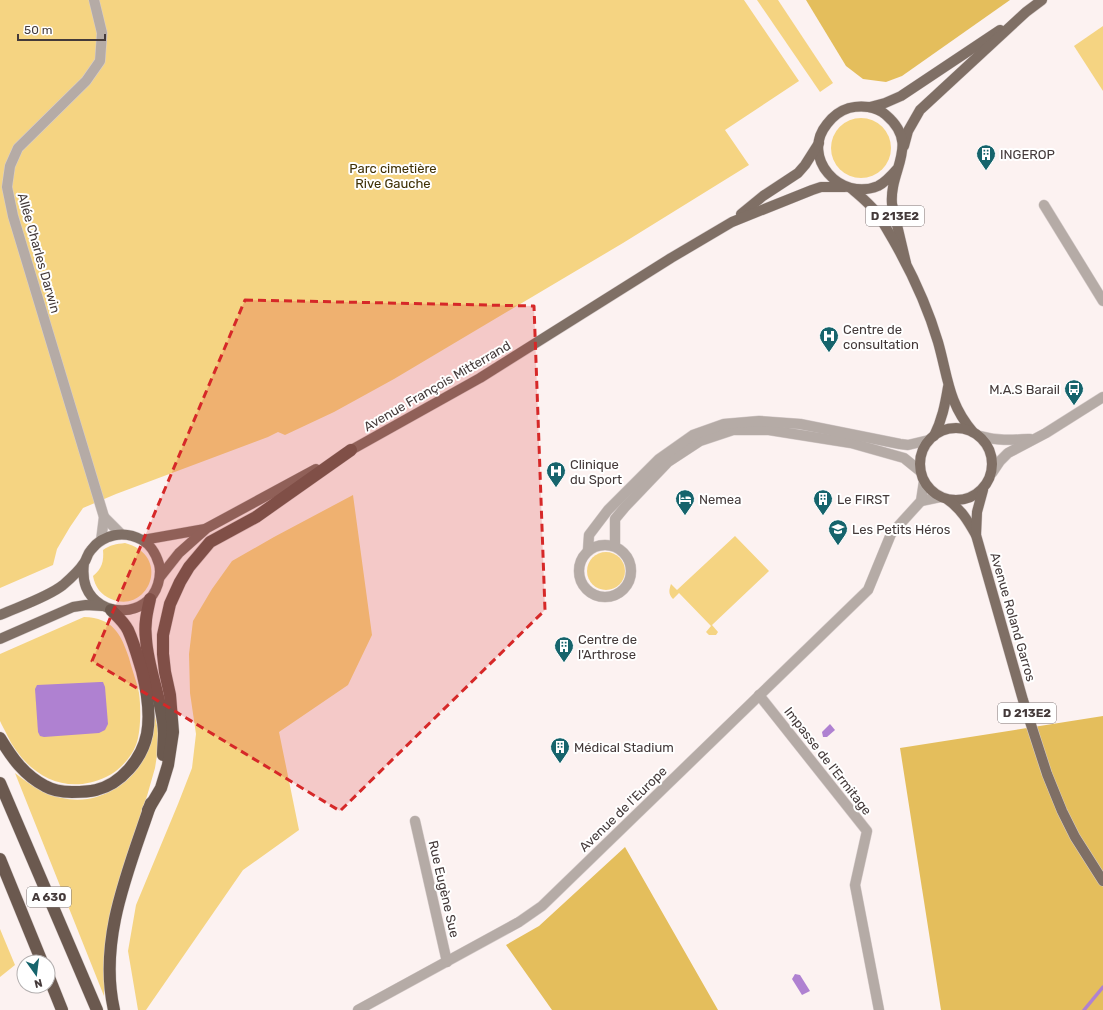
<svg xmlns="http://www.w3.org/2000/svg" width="1103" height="1010" font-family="Rubik,sans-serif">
	<rect width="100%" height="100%" fill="#fcf2f1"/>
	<g fill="#f5d482">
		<path d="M0,0h744l55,81 -74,49 24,35 -126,78 -229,136 -60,33 -49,23 -7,-3 -10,5 -152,57 -33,14 -13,19 -13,22 -4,16 -53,23z"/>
		<path d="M757,0h21l55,83 -13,9z"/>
		<path d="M1103,26v65l-29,-45z"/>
		<circle cx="861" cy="148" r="30"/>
		<path d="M353,495l19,140 -24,50 -69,47 20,98 -56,40 -97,140h-8l-10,-59 8,-46 42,-101 14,-36 4,-34 -6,-41 -1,-39 4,-33 19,-32 20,-28 42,-24z"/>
		<path d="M735,536l34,35 -57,54 6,7 -2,3h-7l-3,-3 5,-6 -32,-33 -6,6c-5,-5 -4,-9 -2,-15l6,6z"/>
		<path d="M125,543c48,13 23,72 -14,56 -10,-4 -16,-12 -18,-23 9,-7 11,-15 10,-26 7,-5 13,-6 22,-7z"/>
		<circle cx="606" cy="571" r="19"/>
		<path d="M84,617c29,1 37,17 45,41 3,12 8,24 10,35 2,14 2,39 -3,52 -5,13 -17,26 -30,32 -42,20 -80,-3 -99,-42 -2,-5 -5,-9 -7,-14 0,-5 0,-13 0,-18 0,-16 0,-33 0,-49z"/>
		<path d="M153,707l5,23v19l-3,19 -8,28 -19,56 -23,101 -1,43 -89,-223c32,26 67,38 104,13 7,-5 16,-12 19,-20 3,-5 3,-12 5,-18 3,-14 7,-27 10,-41z"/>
		<path d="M0,929l15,36 -15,12z"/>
	</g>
	<g fill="#e4be5c">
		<path d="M806,0h204l-108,76 -16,6 -23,-3 -17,-13z"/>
		<path d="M1103,716v294h-162l-41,-262z"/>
		<path d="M625,847l93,163h-166l-46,-65 33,-19z"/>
	</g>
	<g fill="#af81d1">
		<path d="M100,682h3l2,5 3,37 -3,6 -6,3 -55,4 -4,-1 -2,-4 -3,-43 2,-4z"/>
		<path d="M830,724l5,6 -8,7h-4l-1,-5z"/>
		<path d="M795,974l5,1 10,16 -8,4 -10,-16z"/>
	</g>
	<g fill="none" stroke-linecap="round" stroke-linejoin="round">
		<path stroke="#af81d1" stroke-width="3.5" d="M1084,1010l19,-23"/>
		<defs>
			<g id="minor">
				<path d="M94,0l8,33 -2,28 -14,20 -68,67 -8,18 -3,21 6,29 91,301 -3,24"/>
				<path d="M1044,205l59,96"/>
				<path d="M921,501l19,-4"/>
				<path d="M104,517l17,17"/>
				<circle cx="605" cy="571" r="26"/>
				<path d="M615,546v-27l10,-12 43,-45 32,-21 33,-11h36l82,13 53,15 16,13"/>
				<path d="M588,550l1,-15 19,-25 51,-51 34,-24 31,-11 35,-3 41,3 100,20 8,1 21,-5"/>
				<path d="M759,695l108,136 -12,54 24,125"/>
				<path d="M415,821l32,141"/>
				<path d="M358,1010l161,-88 23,-16 326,-316 23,-56 30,-33 3,-20"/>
			</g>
			<g id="tertiary">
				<path d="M980,436c17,5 32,4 50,3"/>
				<path d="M992,473l8,-12 8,-8 38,-20 57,-36"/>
			</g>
			<g id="primary">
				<path d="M870,107l15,-4 16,-7 99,-66"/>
				<path d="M904,146l4,-15 12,-21 106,-98 16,-12"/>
				<path d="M898,168c-6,7 -12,14 -20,18 -38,16 -78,-29 -51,-62 6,-8 12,-13 22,-16 12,-3 27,-2 37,7 35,30 3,54 6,89l14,59"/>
				<path d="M852,189c8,7 17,14 24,23 6,8 11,18 16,26 19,33 35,67 46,104 10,35 10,61 35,90"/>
				<path d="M741,214l22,-18 35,-23 7,-8 14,-22"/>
				<circle cx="956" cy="464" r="36"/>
				<path d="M934,436c8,-16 11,-31 14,-49"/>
				<path d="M344,454l136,-76 191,-120 61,-36 80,-32 9,-3h24"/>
				<path d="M948,500c13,9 20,21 28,35l47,165 24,74 15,37 13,26 28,44"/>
				<path d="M976,535l1,-23 6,-22"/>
				<path d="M143,540l62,-11"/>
				<path d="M160,577l19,-24 28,-25 109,-59"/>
				<path d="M0,615c18,-8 48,-18 63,-30 7,-6 16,-14 21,-22 3,-4 3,-9 7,-13 12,-16 33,-20 51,-10 9,5 14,14 17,24 2,7 1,13 -1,20 -10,34 -59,35 -72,3 -3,-8 -3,-16 -2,-24"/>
				<path d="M0,639l73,-32 13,-2 16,1"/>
			</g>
			<g id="motorway">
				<path d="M150,599c-3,13 -6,26 -4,40 2,32 17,62 18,94 0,7 -1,15 -1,22"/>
				<path d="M0,738c12,20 24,37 45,48 7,4 18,6 27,6 8,0 16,0 24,-2 25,-6 46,-31 51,-56 4,-21 0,-43 -5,-63 -4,-13 -8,-28 -14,-41 -4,-8 -11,-14 -17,-20"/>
				<path d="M0,783l97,227"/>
				<path d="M148,810l13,-22 7,-23 5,-33 -3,-37 -5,-23 -2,-18v-19l7,-31 10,-22 9,-15 21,-25 46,-25 95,-67"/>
				<path d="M0,859l42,103"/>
				<path d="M48,975l14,35"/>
				<path d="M114,1010c-16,-71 15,-141 37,-207"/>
			</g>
		</defs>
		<use href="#minor" stroke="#d7cdcc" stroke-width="11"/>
		<use href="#tertiary" stroke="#d7cdcc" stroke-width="11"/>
		<use href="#primary" stroke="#d7cdcc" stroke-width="11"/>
		<use href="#motorway" stroke="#d7cdcc" stroke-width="13"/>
		<use href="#minor" stroke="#b5aba6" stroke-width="10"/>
		<use href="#tertiary" stroke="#b5aba6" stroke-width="10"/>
		<use href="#primary" stroke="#7f6f65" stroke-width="10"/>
		<use href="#motorway" stroke="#6b594f" stroke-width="12"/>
	</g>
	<path fill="#d62828" fill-opacity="0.2" stroke="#d62828" stroke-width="3" stroke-dasharray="8 5" stroke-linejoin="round" d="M245,300l289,6 11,304 -205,201 -248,-150z"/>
	<defs>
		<symbol id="building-pin" viewBox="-11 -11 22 30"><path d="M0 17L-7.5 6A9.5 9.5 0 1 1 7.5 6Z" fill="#16646c" stroke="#fff"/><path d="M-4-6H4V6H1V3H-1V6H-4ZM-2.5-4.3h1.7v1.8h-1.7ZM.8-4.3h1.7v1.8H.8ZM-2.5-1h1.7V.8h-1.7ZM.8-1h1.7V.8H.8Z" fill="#fff"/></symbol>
		<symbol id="hospital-pin" viewBox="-11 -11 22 30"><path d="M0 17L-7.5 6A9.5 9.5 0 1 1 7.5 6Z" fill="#16646c" stroke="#fff"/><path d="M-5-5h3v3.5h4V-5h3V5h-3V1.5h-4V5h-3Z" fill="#fff"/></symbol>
		<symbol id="bus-pin" viewBox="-11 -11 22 30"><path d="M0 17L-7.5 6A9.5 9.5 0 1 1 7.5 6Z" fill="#16646c" stroke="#fff"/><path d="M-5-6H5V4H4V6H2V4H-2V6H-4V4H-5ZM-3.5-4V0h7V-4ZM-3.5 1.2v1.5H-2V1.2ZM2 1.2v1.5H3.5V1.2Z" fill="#fff"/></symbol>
		<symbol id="hotel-pin" viewBox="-11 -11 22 30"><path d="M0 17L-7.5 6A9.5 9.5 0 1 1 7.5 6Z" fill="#16646c" stroke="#fff"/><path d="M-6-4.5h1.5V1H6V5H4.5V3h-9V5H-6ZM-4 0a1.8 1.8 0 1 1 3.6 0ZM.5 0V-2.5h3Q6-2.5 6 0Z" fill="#fff"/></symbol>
		<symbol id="school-pin" viewBox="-11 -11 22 30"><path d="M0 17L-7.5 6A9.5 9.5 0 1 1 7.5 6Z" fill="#16646c" stroke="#fff"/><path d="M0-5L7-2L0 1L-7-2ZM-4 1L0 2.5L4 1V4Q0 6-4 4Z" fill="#fff"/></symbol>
	</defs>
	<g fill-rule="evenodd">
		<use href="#building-pin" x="975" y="143" width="22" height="30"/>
		<use href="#hospital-pin" x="818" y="325" width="22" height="30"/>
		<use href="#bus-pin" x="1063" y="378" width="22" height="30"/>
		<use href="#hospital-pin" x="545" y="460" width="22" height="30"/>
		<use href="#hotel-pin" x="674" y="488" width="22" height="30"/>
		<use href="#building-pin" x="812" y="488" width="22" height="30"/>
		<use href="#school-pin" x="827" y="518" width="22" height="30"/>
		<use href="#building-pin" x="553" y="635" width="22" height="30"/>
		<use href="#building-pin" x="549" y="736" width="22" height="30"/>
	</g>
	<g text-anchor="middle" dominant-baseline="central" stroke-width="4" stroke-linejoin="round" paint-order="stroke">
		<g fill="#fff" stroke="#7c7575" stroke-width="1">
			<rect x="866" y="206" width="58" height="20" rx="3"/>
			<rect x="998" y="703" width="58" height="20" rx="3"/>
			<rect x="27" y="887" width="44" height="20" rx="3"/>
		</g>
		<g font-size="12" font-weight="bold" fill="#443a3a">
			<text x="895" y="216">D 213E2</text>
			<text x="1027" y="713">D 213E2</text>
			<text x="49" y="897">A 630</text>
		</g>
		<g font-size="13" fill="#443a3a" stroke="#fff" text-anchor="start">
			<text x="1000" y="154">INGEROP</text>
			<text x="843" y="329">Centre de<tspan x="843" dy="15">consultation</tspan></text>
			<text x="1060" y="389" text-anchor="end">M.A.S Barail</text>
			<text x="570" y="464">Clinique<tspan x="570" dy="15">du Sport</tspan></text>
			<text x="699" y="499">Nemea</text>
			<text x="837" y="499">Le FIRST</text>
			<text x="852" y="529">Les Petits Héros</text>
			<text x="578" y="639">Centre de<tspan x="578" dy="15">l'Arthrose</tspan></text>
			<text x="574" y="747">Médical Stadium</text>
		</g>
		<g font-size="13" fill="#3f3004" stroke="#fff">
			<text x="393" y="168">Parc cimetière<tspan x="393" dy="15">Rive Gauche</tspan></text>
		</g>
		<g font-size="13" fill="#443a3a" stroke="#fff">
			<text transform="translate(39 253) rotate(74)">Allée Charles Darwin</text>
			<text transform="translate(437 386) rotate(-30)">Avenue François Mitterrand</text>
			<text transform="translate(1013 617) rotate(74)">Avenue Roland Garros</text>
			<text transform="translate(828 761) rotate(52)">Impasse de l'Ermitage</text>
			<text transform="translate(623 809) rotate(-44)">Avenue de l'Europe</text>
			<text transform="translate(444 889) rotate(77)">Rue Eugène Sue</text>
		</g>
	</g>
	<g transform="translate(36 974) rotate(166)"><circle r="19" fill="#ffffff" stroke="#b4b0b0"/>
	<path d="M0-3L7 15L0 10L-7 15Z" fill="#16646c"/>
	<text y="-6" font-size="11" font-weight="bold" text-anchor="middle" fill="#443a3a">N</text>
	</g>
	<path d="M18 34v6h87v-6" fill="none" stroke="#443a3a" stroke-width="2"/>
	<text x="24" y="34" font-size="12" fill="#443a3a" stroke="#ffffff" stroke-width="3" paint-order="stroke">50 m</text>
</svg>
